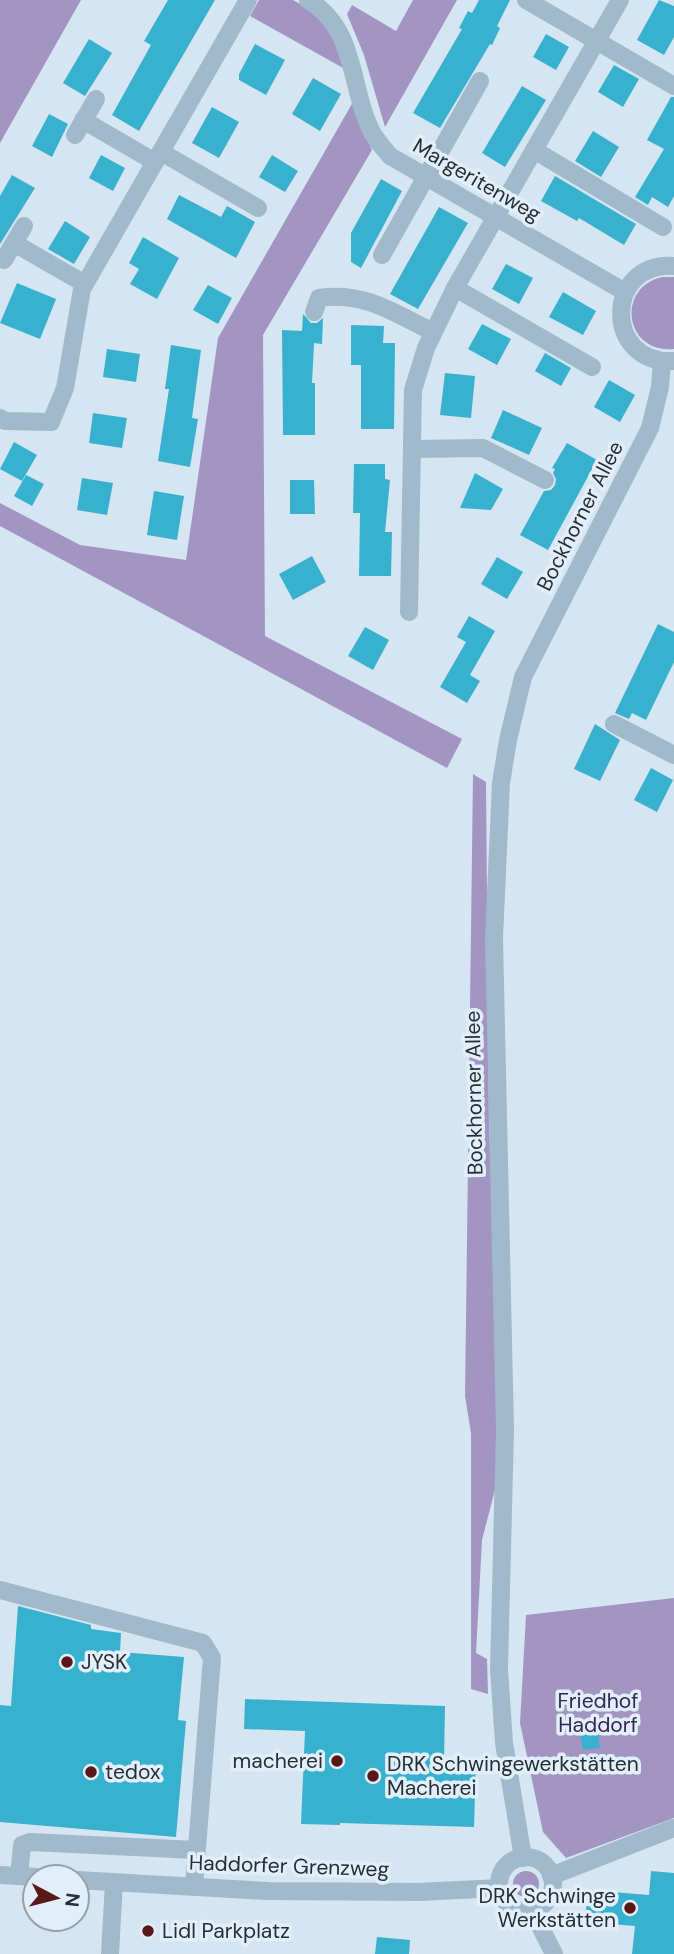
<svg xmlns="http://www.w3.org/2000/svg" width="674" height="1954" font-family="'DM Sans',sans-serif">
	<rect width="100%" height="100%" fill="#d6e5f2"/>
	<g fill="#a295c2">
		<path d="M0,0h81l-81,143z"/>
		<path d="M259,0h34l24,13 19,23 9,33 -95,-53z"/>
		<path d="M413,0h44l-72,127 -21,-72 -17,-41 5,-9 44,26z"/>
		<path d="M353,102l19,48 -109,185 2,301 197,103 -15,29 -447,-242v-23l80,42 106,15 32,-222z"/>
		<path d="M662,277h12v72c-49,5 -59,-61 -12,-72z"/>
		<path d="M473,774l13,8 3,342 7,182 1,176 -15,58 -6,113 11,6 1,35 -17,-5v-256l-6,-37z"/>
		<path d="M674,1598v220l-108,40 -23,-26 -23,-109 6,-108z"/>
		<circle cx="526" cy="1884" r="13"/>
	</g>
	<g fill="#38b1cf">
		<path d="M168,0h47l-76,131 -27,-16 39,-70 -7,-4z"/>
		<path d="M479,0h31l-13,26 3,2 -8,17 -2,-1 -50,84 -27,-15 49,-84 -3,-1 9,-17 4,2z"/>
		<path d="M659,0l15,6v31l-10,18 -27,-15z"/>
		<path d="M546,34l23,13 -13,23 -23,-13z"/>
		<path d="M89,39l23,14 -27,43 -22,-13z"/>
		<path d="M255,44l30,16 -19,35 -27,-15v-6z"/>
		<path d="M614,65l25,14 -16,28 -25,-15z"/>
		<path d="M313,78l28,16 -21,37 -28,-17z"/>
		<path d="M522,86l24,14 -41,67 -23,-14z"/>
		<path d="M671,97h3v99l-6,11 -16,-10 -4,8 -13,-8 29,-48 -17,-9z"/>
		<path d="M212,107l27,15 -20,36 -27,-15z"/>
		<path d="M49,114l19,10 -16,33 -20,-11z"/>
		<path d="M593,131l26,16 -18,30 -26,-16z"/>
		<path d="M101,155l24,13 -12,23 -24,-13z"/>
		<path d="M272,155l26,16 -13,21 -26,-15z"/>
		<path d="M12,175l23,13 -35,56v-48z"/>
		<path d="M555,176l81,48 -12,21 -45,-27 -2,3 -36,-20z"/>
		<path d="M381,179l21,12 -41,77 -10,-6v-29z"/>
		<path d="M179,195l42,22 6,-11 28,16 -19,36 -69,-39z"/>
		<path d="M439,207l29,16 -50,86 -28,-15z"/>
		<path d="M65,221l25,16 -16,27 -26,-15z"/>
		<path d="M143,237l36,21 -22,41 -27,-15 9,-15 -10,-6z"/>
		<path d="M506,264l27,14 -14,26 -27,-15z"/>
		<path d="M17,283l39,16 -16,40 -40,-16z"/>
		<path d="M208,285l24,13 -14,26 -25,-14z"/>
		<path d="M563,292l33,19 -13,24 -34,-18z"/>
		<path d="M303,314l8,9h6l6,-5 -1,26 -8,-1 -2,40h3v52h-32l-1,-105 20,1z"/>
		<path d="M482,324l29,15 -14,26 -29,-16z"/>
		<path d="M351,325l33,1 -1,17h12l-1,86h-33v-64h-10z"/>
		<path d="M171,345l30,5 -9,68 6,1 -8,48 -32,-6 11,-72h-4z"/>
		<path d="M107,349l33,5 -4,28 -33,-5z"/>
		<path d="M545,353l26,15 -10,18 -26,-15z"/>
		<path d="M445,373l30,3 -4,42 -31,-3z"/>
		<path d="M609,380l26,15 -15,27 -26,-15z"/>
		<path d="M503,410l39,18 -13,27 -38,-17z"/>
		<path d="M93,413l34,5 -5,30 -33,-5z"/>
		<path d="M14,442l23,13 -15,26 -22,-12z"/>
		<path d="M567,443l30,17 -49,90 -28,-15 24,-44 7,-1 4,-5 1,-6 -3,-6 2,-4 -3,-1z"/>
		<path d="M354,464h31v15l5,1 -5,52h7l-1,44h-32l1,-63h-7z"/>
		<path d="M475,473l28,16 -12,21 -31,-2z"/>
		<path d="M26,475l18,9 -12,22 -18,-10z"/>
		<path d="M82,478l31,5 -6,32 -30,-5z"/>
		<path d="M290,480h24l1,34h-25z"/>
		<path d="M154,491l30,5 -7,44 -30,-5z"/>
		<path d="M312,556l14,26 -33,18 -14,-26z"/>
		<path d="M497,557l26,15 -16,27 -26,-15z"/>
		<path d="M469,616l26,15 -25,44 10,6 -13,22 -27,-16 26,-45 -9,-5z"/>
		<path d="M658,624l16,8v30l-28,58 -14,-7 -3,6 -14,-6z"/>
		<path d="M365,627l24,13 -16,30 -25,-14z"/>
		<path d="M595,724l25,16 -20,41 -26,-12z"/>
		<path d="M651,768l22,12 -16,32 -23,-12z"/>
		<path d="M18,1606l73,19v4l30,4 -1,19 64,5 -6,63 8,1 -10,116 -176,-15v-117l11,1z"/>
		<path d="M245,1699l200,7 -1,55 32,1 -2,65 -134,-4v2l-39,-1 4,-93 -61,-2z"/>
		<path d="M598,1732l2,16 -17,2 -3,-16z"/>
		<path d="M651,1871l23,2v81h-42l3,-28 -50,-4 3,-32 61,5z"/>
		<path d="M377,1937l33,3 -1,14h-34z"/>
	</g>
	<g fill="none" stroke-linecap="round" stroke-linejoin="round">
		<g stroke="#a1bacb" stroke-width="18">
			<path d="M308,0c50,29 41,90 65,134 5,8 11,15 17,22l235,136"/>
			<path d="M526,0l148,86"/>
			<path d="M83,120l72,42"/>
			<path d="M75,135l21,-36"/>
			<path d="M534,150l129,77"/>
			<path d="M161,152l97,56"/>
			<path d="M14,243l71,41"/>
			<path d="M382,255l98,-174"/>
			<path d="M4,260l20,-34"/>
			<path d="M674,266c-70,-5 -71,99 0,95"/>
			<path d="M455,288l137,79"/>
			<path d="M314,312l5,-14c45,-7 75,15 114,34"/>
			<path d="M0,418l5,3 46,1 14,-34 17,-99 166,-289"/>
			<path d="M412,449l71,-1 62,32"/>
			<path d="M409,612l4,-222 13,-42 29,-60 165,-288"/>
			<path d="M614,724l60,31"/>
			<path d="M0,1590l203,53 9,15 -18,228"/>
			<circle cx="526" cy="1884" r="27"/>
			<path d="M523,1858l-19,-115 -5,-74 6,-239 -11,-492 7,-155 7,-43 15,-63 127,-249 10,-41 2,-26"/>
			<path d="M0,1875l37,2"/>
			<path d="M19,1876l3,-31 8,-3 166,8"/>
			<path d="M551,1876l123,-48"/>
			<path d="M77,1880l190,11 152,1 81,-4"/>
			<path d="M532,1910l22,44"/>
			<path d="M110,1954l4,-72"/>
		</g>
	</g>
	<g fill="#591918" stroke="#e2eefa" stroke-width="2.5">
		<circle cx="67" cy="1662" r="7"/>
		<circle cx="337" cy="1761" r="7"/>
		<circle cx="91" cy="1772" r="7"/>
		<circle cx="373" cy="1776" r="7"/>
		<circle cx="630" cy="1908" r="7"/>
		<circle cx="148" cy="1931" r="7"/>
	</g>
	<g text-anchor="middle" dominant-baseline="central" stroke-width="7" stroke-linejoin="round" paint-order="stroke">
		<g font-size="21" fill="#253035" stroke="#e2eefa">
			<text transform="translate(477 180) rotate(30)">Margeritenweg</text>
			<text transform="translate(580 516) rotate(-63)">Bockhorner Allee</text>
			<text transform="translate(474 1093) rotate(-91)">Bockhorner Allee</text>
			<text transform="translate(289 1866) rotate(2)">Haddorfer Grenzweg</text>
		</g>
		<g font-size="21" fill="#253035" stroke="#e2eefa" text-anchor="start">
			<text x="81" y="1662">JYSK</text>
			<text x="323" y="1761" text-anchor="end">macherei</text>
			<text x="387" y="1764">DRK Schwingewerkstätten<tspan x="387" dy="24">Macherei</tspan></text>
			<text x="105" y="1772">tedox</text>
			<text x="616" y="1896" text-anchor="end">DRK Schwinge<tspan x="616" dy="24">Werkstätten</tspan></text>
			<text x="162" y="1931">Lidl Parkplatz</text>
		</g>
		<g font-size="21" fill="#352755" stroke="#e2eefa">
			<text x="598" y="1701">Friedhof<tspan x="598" dy="24">Haddorf</tspan></text>
		</g>
	</g>
	<g transform="translate(56 1898) rotate(97)"><circle r="33" fill="#e2eefa" stroke="#96a2ab" stroke-width="2"/>
	<path d="M0-5L12 26L0 18L-12 26Z" fill="#591918"/>
	<text y="-10" font-size="19" font-weight="bold" text-anchor="middle" fill="#253035">N</text>
	</g>
</svg>
